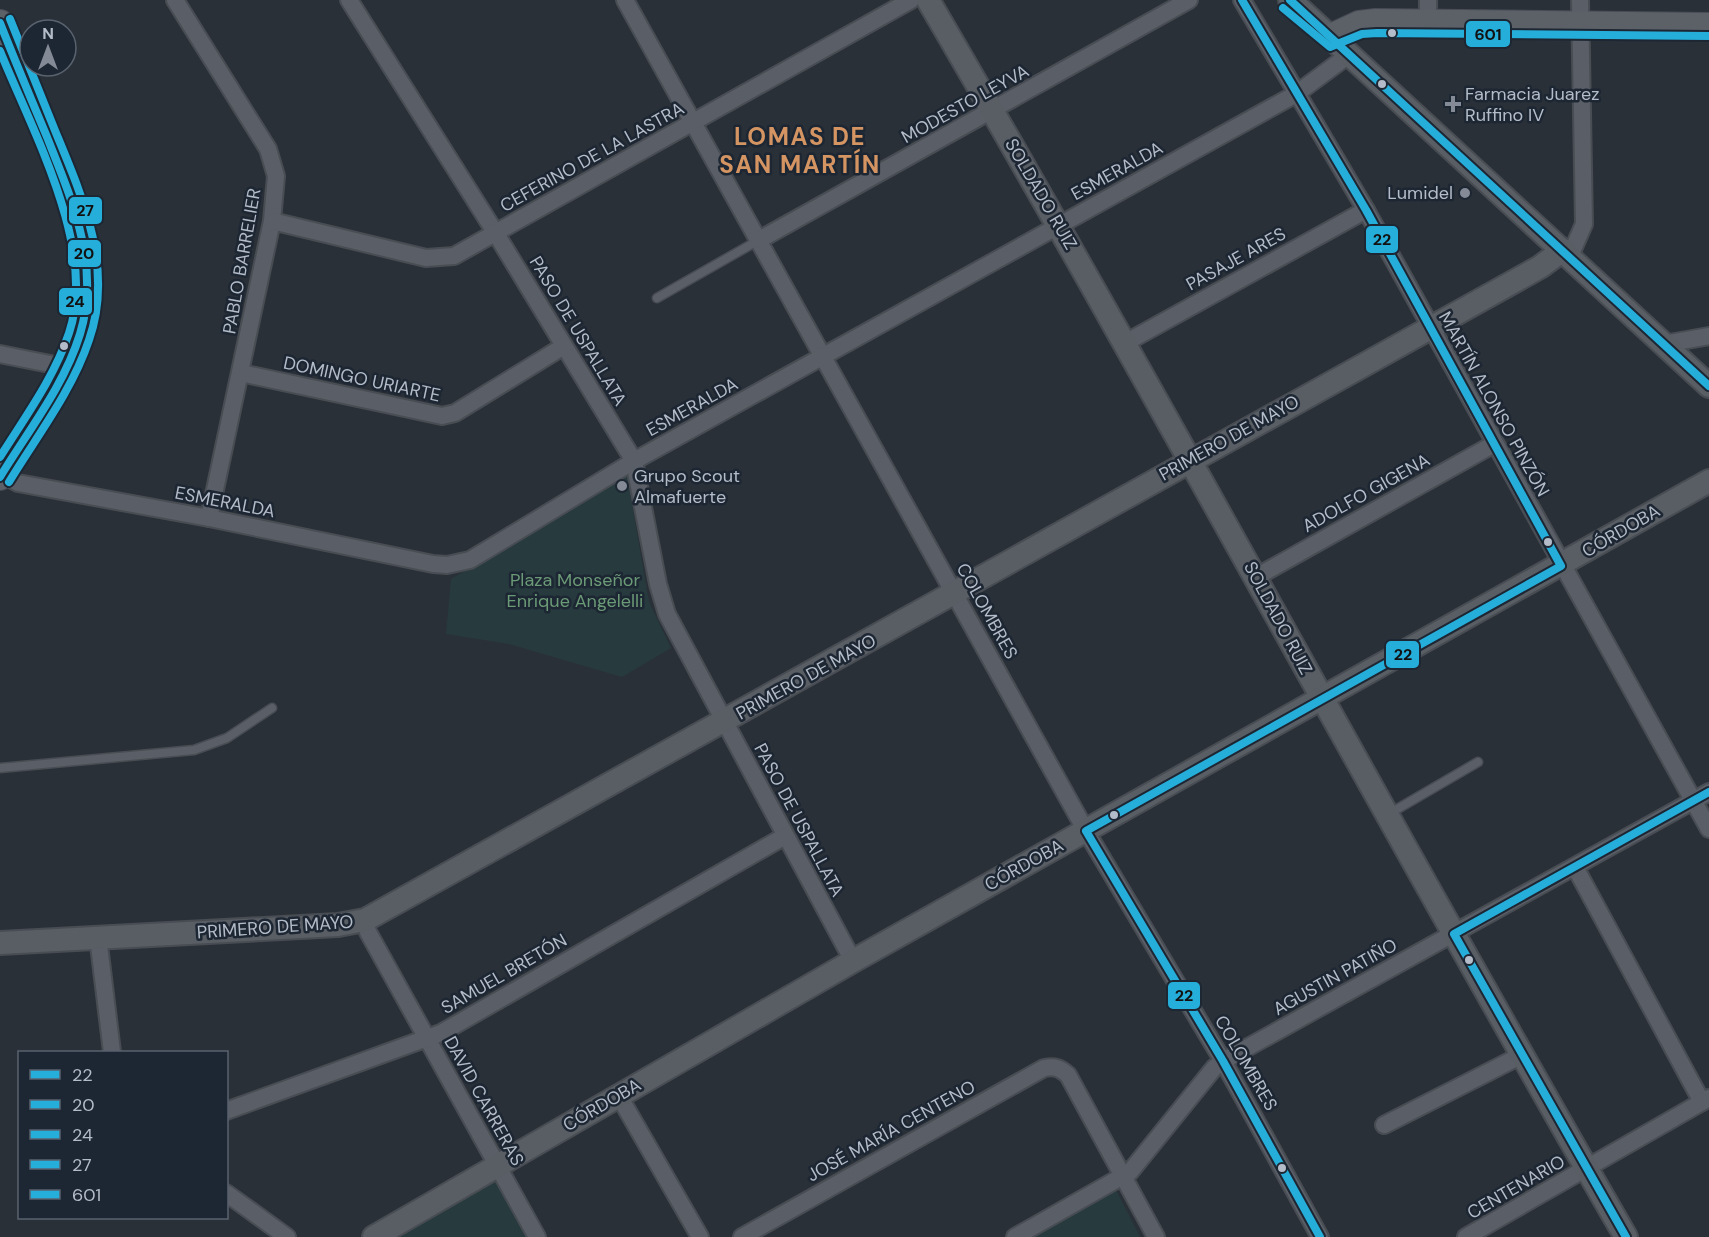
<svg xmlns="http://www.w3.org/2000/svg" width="1709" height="1237" font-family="'DM Sans',sans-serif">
	<rect width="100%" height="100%" fill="#2a3038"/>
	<g fill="#273a3e">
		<path d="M627,475l22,127 22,46 -49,29 -113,-33 -63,-10 5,-55z"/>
		<path d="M495,1179l32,58h-130z"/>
		<path d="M1116,1190l24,47h-108z"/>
	</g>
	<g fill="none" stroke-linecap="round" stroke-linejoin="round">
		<defs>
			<g id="service">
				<path d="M657,298l102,-58"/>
				<path d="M0,768l194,-18 33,-12 45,-30"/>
				<path d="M1387,815l91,-53"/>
			</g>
			<g id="minor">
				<path d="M175,0l93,149 8,27 -4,45 -63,297"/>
				<path d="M349,0l146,232 139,229 24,123 9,30 186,347"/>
				<path d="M625,0l461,831 137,230 97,176"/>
				<path d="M1242,0l124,210 343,619"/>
				<path d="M1428,22v-22"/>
				<path d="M272,221l154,37 28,-2 457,-256"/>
				<path d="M759,240l430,-240"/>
				<path d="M1570,256l14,-32 -4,-224"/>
				<path d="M1125,343l241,-133"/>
				<path d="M1664,344l45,-8"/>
				<path d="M0,354l65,13"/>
				<path d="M241,373l201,43 13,-3 109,-67"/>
				<path d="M2,474l16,9 191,35 224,46 14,1 23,-5 164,-99 662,-367 54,-40"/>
				<path d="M1256,577l238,-133"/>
				<path d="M1575,867l127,235"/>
				<path d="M365,920l3,12 169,305"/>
				<path d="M98,937l14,115"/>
				<path d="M619,1096l81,141"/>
				<path d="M226,1111l215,-78 344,-197"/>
				<path d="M1384,1125l138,-70"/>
				<path d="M226,1193l61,44"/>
				<path d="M742,1237l302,-169c11,-2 16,0 24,7l88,162"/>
				<path d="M1015,1237l115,-65 84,-104 9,-7 486,-269"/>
				<path d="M1466,1237l243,-139"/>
			</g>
			<g id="secondary">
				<path d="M928,0c239,409 461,827 698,1237"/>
				<path d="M1290,0l419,386"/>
				<path d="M0,943l338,-18 27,-5 1175,-653 23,-17"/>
				<path d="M374,1237l479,-276 856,-480"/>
			</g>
			<g id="primary">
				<path d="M0,23c15,37 30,73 45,110 25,63 59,133 35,202 -17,50 -53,96 -80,142"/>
				<path d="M1331,37l28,-13 17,-2 333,4"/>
			</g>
		</defs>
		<use href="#service" stroke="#484c53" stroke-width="11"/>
		<use href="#minor" stroke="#484c53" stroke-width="20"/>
		<use href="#secondary" stroke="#484c53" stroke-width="26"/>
		<use href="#primary" stroke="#484c55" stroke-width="28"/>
		<use href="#service" stroke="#5a5e66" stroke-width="8"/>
		<use href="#minor" stroke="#5a5e66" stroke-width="16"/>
		<use href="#secondary" stroke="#595d64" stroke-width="22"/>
		<use href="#primary" stroke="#5c6168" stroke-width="26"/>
		<defs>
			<g id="bus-1">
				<path d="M1242,0l124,210 195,356 -475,265 137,230 97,176"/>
				<path d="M1290,0l419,386"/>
				<path d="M1626,1237l-172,-303 255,-142"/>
			</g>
			<path id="bus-2" d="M0,23c15,38 31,76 47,114 25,63 54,129 33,197 -16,52 -52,97 -80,143"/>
			<path id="bus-3" d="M0,51c32,79 98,198 69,282 -15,45 -44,84 -69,124"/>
			<path id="bus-4" d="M9,482c28,-46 63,-91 80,-142 25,-71 -6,-142 -33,-207 -15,-38 -31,-76 -46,-114"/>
			<path id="bus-5" d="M1283,8l47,39 32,-13 15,-1 332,3"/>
		</defs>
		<use href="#bus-1" stroke="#1d2633" stroke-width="12"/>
		<use href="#bus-2" stroke="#1d2633" stroke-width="12"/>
		<use href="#bus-3" stroke="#1d2633" stroke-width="12"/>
		<use href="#bus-4" stroke="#1d2633" stroke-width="12"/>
		<use href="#bus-5" stroke="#1d2633" stroke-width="12"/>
		<use href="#bus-1" stroke="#26aedb" stroke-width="8"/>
		<use href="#bus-2" stroke="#26aedb" stroke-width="8"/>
		<use href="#bus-3" stroke="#26aedb" stroke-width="8"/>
		<use href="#bus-4" stroke="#26aedb" stroke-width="8"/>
		<use href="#bus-5" stroke="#26aedb" stroke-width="8"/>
	</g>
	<g fill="#b4bcc9" stroke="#1d2633" stroke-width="2">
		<circle cx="1392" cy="33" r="5"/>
		<circle cx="1382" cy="84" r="5"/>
		<circle cx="64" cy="346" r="5"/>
		<circle cx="1548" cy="542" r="5"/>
		<circle cx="1114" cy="815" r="5"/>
		<circle cx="1469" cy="960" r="5"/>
		<circle cx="1282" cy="1168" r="5"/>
	</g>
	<g fill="#848b96" stroke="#1d2633" stroke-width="2">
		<path d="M1450 95h6v6h6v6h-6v6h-6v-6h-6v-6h6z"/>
		<circle cx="1465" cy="193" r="6"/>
		<circle cx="622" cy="486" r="6"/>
	</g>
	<g text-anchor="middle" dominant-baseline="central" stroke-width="5" stroke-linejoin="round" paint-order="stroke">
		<g font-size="18" fill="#b4bcc9" stroke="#1d2633" text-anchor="start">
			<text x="1465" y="94">Farmacia Juarez<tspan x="1465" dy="21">Ruffino IV</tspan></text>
			<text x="1453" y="193" text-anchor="end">Lumidel</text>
			<text x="634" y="476">Grupo Scout<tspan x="634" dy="21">Almafuerte</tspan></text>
		</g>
		<g font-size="18" fill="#b4bcc9" stroke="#1d2633">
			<text transform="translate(965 104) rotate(-29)">MODESTO LEYVA</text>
			<text transform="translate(592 157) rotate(-29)">CEFERINO DE LA LASTRA</text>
			<text transform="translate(1117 171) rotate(-29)">ESMERALDA</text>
			<text transform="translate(1041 194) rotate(60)">SOLDADO RUIZ</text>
			<text transform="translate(1236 259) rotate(-29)">PASAJE ARES</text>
			<text transform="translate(242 261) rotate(-80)">PABLO BARRELIER</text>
			<text transform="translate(578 331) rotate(59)">PASO DE USPALLATA</text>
			<text transform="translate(362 379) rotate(12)">DOMINGO URIARTE</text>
			<text transform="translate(1494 404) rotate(61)">MARTÍN ALONSO PINZÓN</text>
			<text transform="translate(692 407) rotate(-29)">ESMERALDA</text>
			<text transform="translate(1229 438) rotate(-29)">PRIMERO DE MAYO</text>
			<text transform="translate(1366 493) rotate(-29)">ADOLFO GIGENA</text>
			<text transform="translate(225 502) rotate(11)">ESMERALDA</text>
			<text transform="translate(1621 531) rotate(-30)">CÓRDOBA</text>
			<text transform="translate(987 611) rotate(61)">COLOMBRES</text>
			<text transform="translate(1278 618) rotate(62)">SOLDADO RUIZ</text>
			<text transform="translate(806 677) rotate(-29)">PRIMERO DE MAYO</text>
			<text transform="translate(799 820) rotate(62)">PASO DE USPALLATA</text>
			<text transform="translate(1024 865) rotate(-29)">CÓRDOBA</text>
			<text transform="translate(275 927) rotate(-4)">PRIMERO DE MAYO</text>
			<text transform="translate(504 974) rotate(-30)">SAMUEL BRETÓN</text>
			<text transform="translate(1335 977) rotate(-29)">AGUSTIN PATIÑO</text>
			<text transform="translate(1246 1063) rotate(60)">COLOMBRES</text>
			<text transform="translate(484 1101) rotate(61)">DAVID CARRERAS</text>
			<text transform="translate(602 1105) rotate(-30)">CÓRDOBA</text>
			<text transform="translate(891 1131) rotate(-29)">JOSÉ MARÍA CENTENO</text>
			<text transform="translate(1516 1187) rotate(-30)">CENTENARIO</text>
		</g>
		<g font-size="18" fill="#6b9a76" stroke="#1d2633">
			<text x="575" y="580">Plaza Monseñor<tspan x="575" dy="21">Enrique Angelelli</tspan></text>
		</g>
		<g font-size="24" font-weight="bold" letter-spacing="1.5" fill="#d59563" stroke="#1d2633">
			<text x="800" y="136">LOMAS DE<tspan x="800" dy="28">SAN MARTÍN</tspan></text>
		</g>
	</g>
	<g stroke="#1d2633" stroke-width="2">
		<rect x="1465" y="20" width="46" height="28" rx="6" fill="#26aedb"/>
		<rect x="68" y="196" width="35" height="29" rx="6" fill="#26aedb"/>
		<rect x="1365" y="225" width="34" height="29" rx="6" fill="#26aedb"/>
		<rect x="67" y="239" width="35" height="29" rx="6" fill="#26aedb"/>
		<rect x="58" y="287" width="35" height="29" rx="6" fill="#26aedb"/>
		<rect x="1385" y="640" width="35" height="29" rx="6" fill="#26aedb"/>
		<rect x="1167" y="981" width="34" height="29" rx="6" fill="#26aedb"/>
	</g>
	<g font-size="16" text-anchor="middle" font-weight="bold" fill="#111">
		<text x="1488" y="40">601</text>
		<text x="85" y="216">27</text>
		<text x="1382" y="245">22</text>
		<text x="84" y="259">20</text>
		<text x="75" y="307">24</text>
		<text x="1403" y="660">22</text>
		<text x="1184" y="1001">22</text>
	</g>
	<rect x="18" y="1051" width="210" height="168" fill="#1d2633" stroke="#59626f" stroke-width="1.5"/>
	<rect x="30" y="1070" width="30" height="9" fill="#26aedb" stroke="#59626f" stroke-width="1.5"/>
	<text x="72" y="1081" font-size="18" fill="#b4bcc9">22</text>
	<rect x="30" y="1100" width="30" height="9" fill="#26aedb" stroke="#59626f" stroke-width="1.5"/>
	<text x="72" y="1111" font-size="18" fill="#b4bcc9">20</text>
	<rect x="30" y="1130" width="30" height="9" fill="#26aedb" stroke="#59626f" stroke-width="1.5"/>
	<text x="72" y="1141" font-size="18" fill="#b4bcc9">24</text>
	<rect x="30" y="1160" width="30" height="9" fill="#26aedb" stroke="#59626f" stroke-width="1.5"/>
	<text x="72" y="1171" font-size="18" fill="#b4bcc9">27</text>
	<rect x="30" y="1190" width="30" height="9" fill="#26aedb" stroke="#59626f" stroke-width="1.5"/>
	<text x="72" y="1201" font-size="18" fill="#b4bcc9">601</text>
	<g transform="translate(48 48)"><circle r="28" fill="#1d2633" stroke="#59626f" stroke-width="1.5"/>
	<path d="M0-4.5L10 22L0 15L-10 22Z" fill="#848b96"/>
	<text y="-9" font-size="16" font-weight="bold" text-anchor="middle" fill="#b4bcc9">N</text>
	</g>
</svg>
